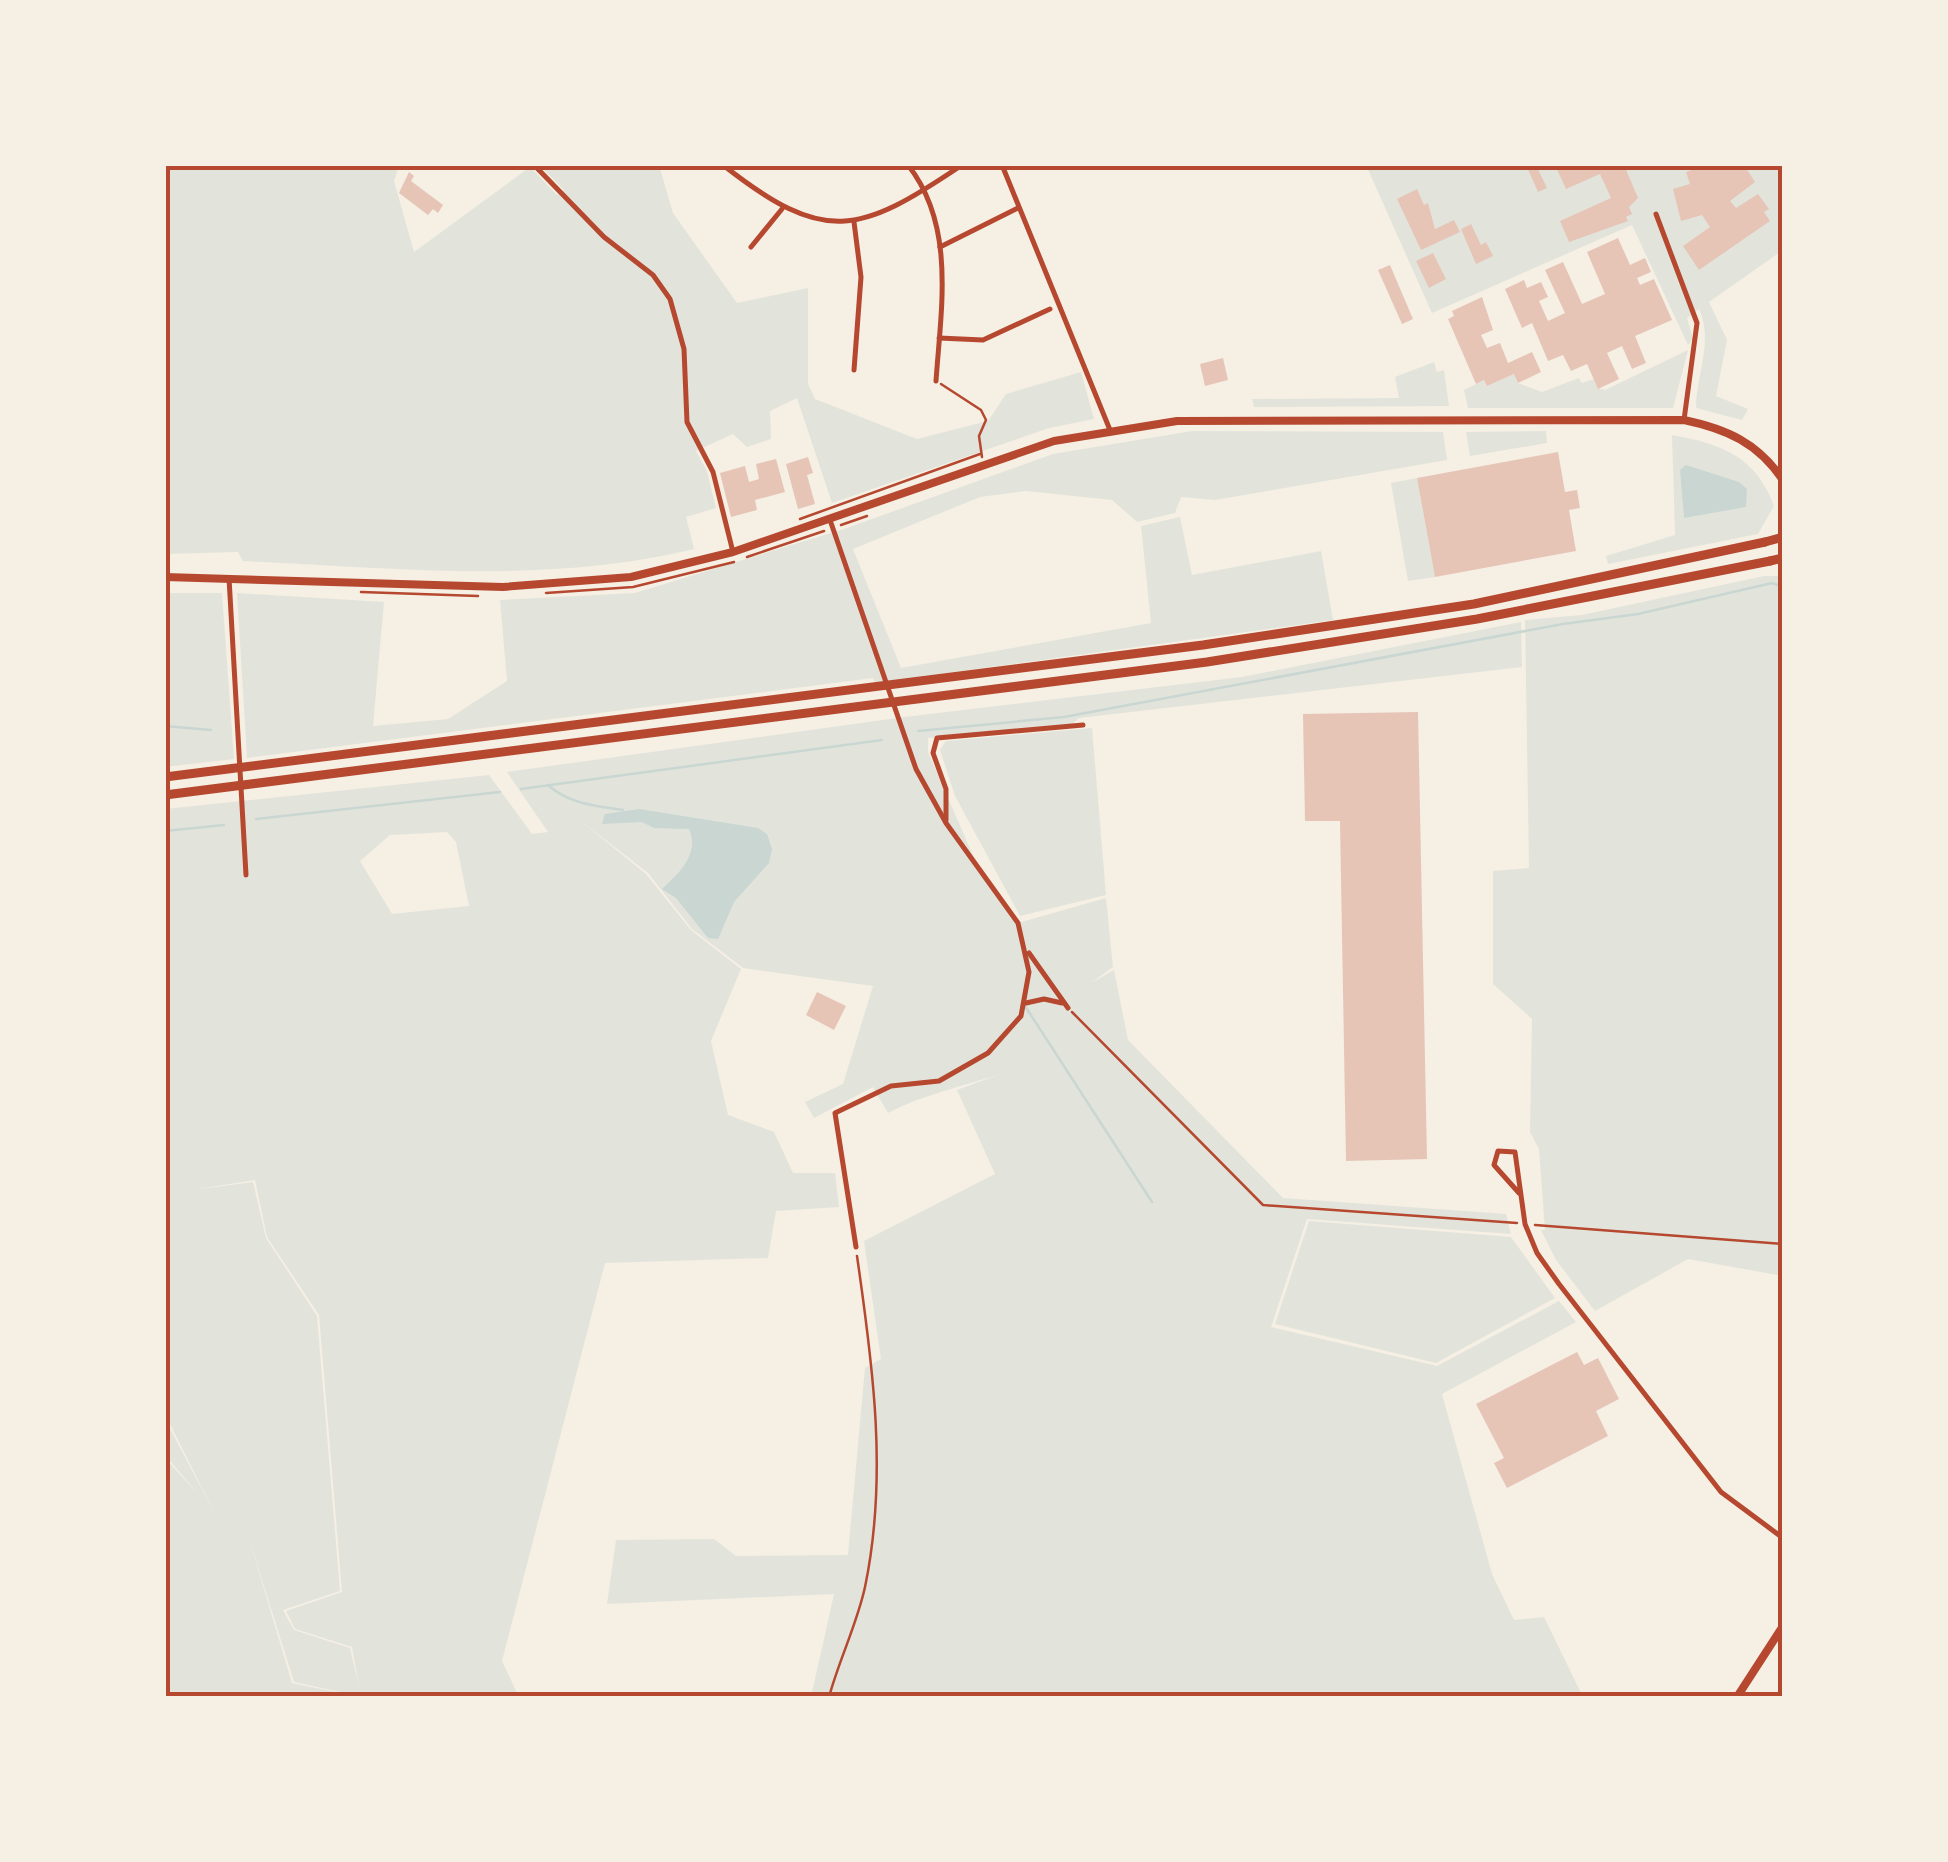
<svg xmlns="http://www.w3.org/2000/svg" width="1948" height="1862" font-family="'Work Sans',sans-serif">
	<rect width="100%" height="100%" fill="#f6efe4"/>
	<g fill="#e2e4dc" fill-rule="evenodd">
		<path d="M165,165h234l-5,16 20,71 116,-85 27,28 7,-5 -25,-25h120l14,48 64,90 71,-15v96l7,15 102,40 71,-18 18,-27 75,-22 13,47 -45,9 -217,75 -35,-105 -27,13 1,28 -24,8 -14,-13 -37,17 11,20 9,37 -30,9 8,32c-148,36 -301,19 -451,12l-5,-9 -73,2z"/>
		<path d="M1366,165h417v85l-74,52 18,38 -11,56 32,13 -6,11 -46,-12c0,-34 18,-66 3,-99l-12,9 6,21 -5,6 -56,-120 -200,88z"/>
		<path d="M1688,350l-15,58h-205l-4,-18 20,-10 3,6 27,-12 4,9 24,9 37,-14 3,5 12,-4 4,9 7,2z"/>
		<path d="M1434,362l3,10 7,-2 5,36 -195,1 -2,-8 147,-1 -4,-21z"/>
		<path d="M1192,431l251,1 4,28 -232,40 -34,-3 -6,16 -38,9 -25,-22 -86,-9 -46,6 -127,52 48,119 250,-45 -10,-97 39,-9 12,58 129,-24 12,69 -458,63 -2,-5 -626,80 -10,-165 147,9 -11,124 75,-7 59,-38 -7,-81 135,-7 209,-64 209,-75z"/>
		<path d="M1546,431l1,12 -77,13 -4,-24z"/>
		<path d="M1672,435c49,9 84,21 102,71l-16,28 -150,30 -2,-8 69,-21z"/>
		<path d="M1417,478l18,99 -27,4 -17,-98z"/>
		<path d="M1764,576h19v700l-95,-17 -93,52 -39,-51 -15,-30h4l-6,-81 -9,-17 2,-113 -39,-35v-113l36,-3 -4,-248 57,-5z"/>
		<path d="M165,593h57l12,166 -69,8z"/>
		<path d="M1521,622l1,45 -443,51 -8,7 -143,13v14l54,124 36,47 88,-25 7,69 -22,16 23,-13 14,70 155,158 223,16 5,20 -204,-15 -36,108 166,39 122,-65 17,21 -134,72 50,180 22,46 30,-3 39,80h-772l23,-103 -227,10 9,-64 98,-1 22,17 112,-1 17,-187 16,-9 -17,-118 131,-67 -38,-84 46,-17c-38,13 -79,21 -115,40l-15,-26 -59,31 -9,-16 38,-18 30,-98 -130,-18 -51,-39 -44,-56 -67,-52 65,53 45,56 50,39 -30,72 17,74 46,17 19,41h42l4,34 -63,4 -8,47 -163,5 -103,398 17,36h-157l-68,-15 -46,-147 44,148 68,14h-195v-239l34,37 -34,-40v-36l50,95 -50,-100v-605l324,-34 43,59 16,-2 -41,-60 397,-55 338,-40zM447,832l9,10 13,64 -77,8 -32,-53 30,-26zM255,1180l12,57 52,78 23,277 -56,19 9,18 57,18 7,40 -9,-39 -56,-18 -11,-20 57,-19 -23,-275 -51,-78 -13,-56 -61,8z"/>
		<path d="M1092,728l14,167 -86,21 -65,-120 -15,-46 6,-9z"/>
		<path d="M1309,1221l202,16 44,61 -119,65 -161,-39z"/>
	</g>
	<g fill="#c9d6d2">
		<path d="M1686,465l53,17 8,7 -1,18 -62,11 -4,-48z"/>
		<path d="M639,809l119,19 9,6 5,15 -3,14 -35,39 -16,37 -10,-1 -32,-40 -14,-9c13,-12 39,-34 27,-60l-35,-1 -12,-6 -40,2 3,-10z"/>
	</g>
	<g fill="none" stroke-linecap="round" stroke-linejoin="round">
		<g stroke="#c9d6d2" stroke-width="2.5">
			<path d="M165,726l46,4"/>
			<path d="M918,731l146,-14 499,-93 75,-10 134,-31 11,4"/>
			<path d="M549,786c21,18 47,20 74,24"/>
			<path d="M521,789l361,-49"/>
			<path d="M256,819l244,-27"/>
			<path d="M165,831l59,-6"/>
			<path d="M1025,1006l127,196"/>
		</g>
	</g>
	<g fill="#e6c5b7">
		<path d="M1526,165h10l11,23 -9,4z"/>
		<path d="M1555,165h69l14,33 -9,9 3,7 -6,3 2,4 -59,21 -9,-21 51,-23 -11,-24 -34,15z"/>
		<path d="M1706,165h38l11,17 -25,19 6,7 22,-14 11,15 -5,3 6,9 -71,49 -16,-24 27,-19 -8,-12 -21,6 -8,-32 17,-5 -4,-12z"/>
		<path d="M409,172l5,4 -3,5 32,24 -5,8 -5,-4 -5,6 -29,-22z"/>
		<path d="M1417,189l7,16 4,-2 7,26 19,-9 6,12 -39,18 -24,-51z"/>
		<path d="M1471,224l10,21 5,-3 7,14 -17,8 -15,-35z"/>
		<path d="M1618,238l12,27 15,-7 6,14 -14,6 3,7 14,-6 18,41 -37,16 11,27 -14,6 -10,-23 -15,7 12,26 -21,10 -11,-25 -16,7 -8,-16 -15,6 -16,-38 -10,5 -17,-39 19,-9 3,8 14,-6 7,15 -9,4 9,20 17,-8 -20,-43 18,-8 19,42 23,-10 -18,-42z"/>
		<path d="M1433,253l13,26 -17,9 -13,-27z"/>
		<path d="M1390,265l23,54 -11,5 -24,-54z"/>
		<path d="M1482,297l11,33 -12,5 6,13 13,-5 8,20 24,-11 9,20 -23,11 -4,-9 -27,12 -3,-6 -8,4 -28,-65 6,-3 -2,-5z"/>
		<path d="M1223,358l5,22 -23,6 -5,-22z"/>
		<path d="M1558,452l7,40 12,-2 3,18 -11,2 7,41 -141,26 -18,-99z"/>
		<path d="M808,457l5,16 -6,2 8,29 -17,5 -12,-45z"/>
		<path d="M776,459l9,33 -30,8 2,10 -26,7 -11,-44 25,-7 4,16 10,-3 -3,-15z"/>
		<path d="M1418,712l9,447 -81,2 -6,-340h-35l-2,-107z"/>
		<path d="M817,992l29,14 -12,24 -28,-15z"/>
		<path d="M1577,1352l7,13 14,-7 21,41 -23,12 12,25 -101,52 -13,-25 10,-5 -28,-54z"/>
	</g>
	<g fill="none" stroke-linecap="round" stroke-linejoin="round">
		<g stroke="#b5482f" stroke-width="2.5">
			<path d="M941,384l40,26 5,10 -7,16 3,21"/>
			<path d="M800,519l180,-65"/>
			<path d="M841,525l26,-9"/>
			<path d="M747,557l77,-26"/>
			<path d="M361,592l117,4"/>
			<path d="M546,593l87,-6 101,-25"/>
			<path d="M1072,1012l191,193 254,18"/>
			<path d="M1535,1225l248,19"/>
			<path d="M829,1697c10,-37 28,-73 36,-110 23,-110 8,-221 -8,-331"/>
		</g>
		<g stroke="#b5482f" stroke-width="5">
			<path d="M534,165l70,72 49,38 17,24 14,50 3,73 26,50 20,80"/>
			<path d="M723,165c102,80 135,70 239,0"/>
			<path d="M908,165c48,61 33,143 28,216"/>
			<path d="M1002,165l108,265"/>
			<path d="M1656,214l41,109 -13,97"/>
			<path d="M854,222l7,55 -7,93"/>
			<path d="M751,247l31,-38"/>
			<path d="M940,247l78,-39"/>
			<path d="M939,338l44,2 67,-31"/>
			<path d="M830,520l86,249 30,54 72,100 11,49 -8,44 -33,37 -49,28 -48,5 -56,27 21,134"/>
			<path d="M229,578l17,297"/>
			<path d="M946,820v-31l-13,-36 4,-15 146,-13"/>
			<path d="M1029,953l39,55"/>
			<path d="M1026,1003l18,-4 18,4"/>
			<path d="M1519,1193l-25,-28 4,-14 17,1 10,72 12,29 22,31 162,208 62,46"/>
		</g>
		<g stroke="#b5482f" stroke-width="8">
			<path d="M165,577l338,10 128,-10 102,-25 321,-111 123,-20 507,-1c43,9 74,23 99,60"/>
			<path d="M1737,1697l46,-71"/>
		</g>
		<g stroke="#b5482f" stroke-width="9">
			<path d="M1765,542l18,-5"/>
			<path d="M1770,561l13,-3"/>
		</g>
		<g stroke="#b5482f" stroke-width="9">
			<path d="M165,777l1038,-132 271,-41 291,-62"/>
			<path d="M165,795l1042,-133 270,-43 293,-58"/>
		</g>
	</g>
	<rect width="1948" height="1862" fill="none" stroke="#f6efe4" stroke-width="335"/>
	<rect x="168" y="168" width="1612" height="1526" fill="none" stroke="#b5482f" stroke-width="4"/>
</svg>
